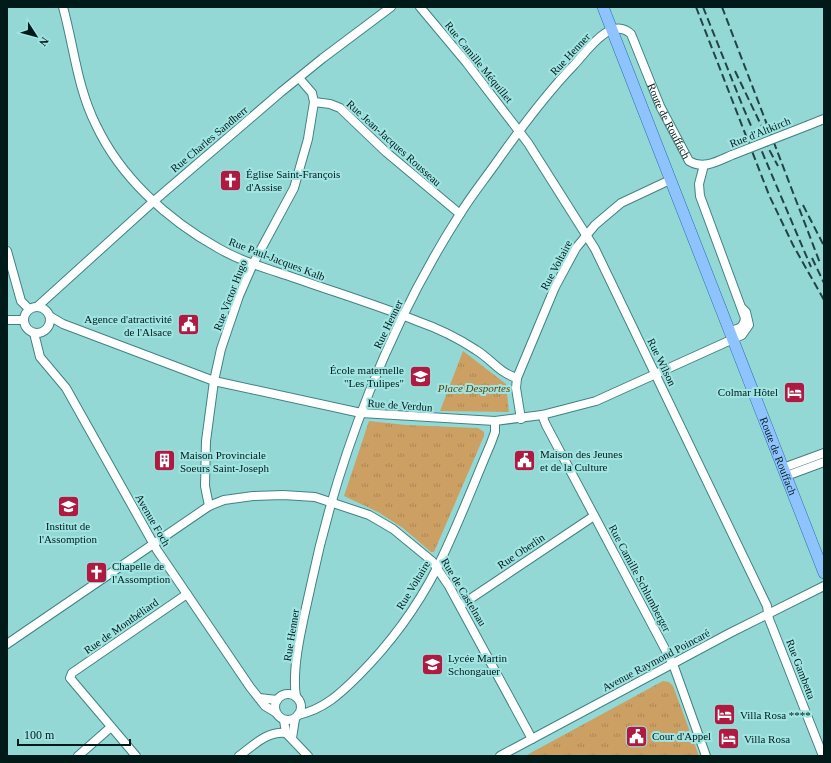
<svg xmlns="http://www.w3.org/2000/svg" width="831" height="763" font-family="Georgia,serif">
	<defs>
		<pattern id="grass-tufts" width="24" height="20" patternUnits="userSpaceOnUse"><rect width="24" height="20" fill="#cc9f63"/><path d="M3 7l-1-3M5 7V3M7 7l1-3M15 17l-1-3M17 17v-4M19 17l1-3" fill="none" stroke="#ad8855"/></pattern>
	</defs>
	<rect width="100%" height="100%" fill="#94d8d6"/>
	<g fill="url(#grass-tufts)">
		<path d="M463,351l43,33 3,28 -69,-1z"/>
		<path d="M369,421l37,4 72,3 6,4v4l-50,116h-3l-28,-24 -25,-16 -34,-16z"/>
		<path d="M663,681l6,1 4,4 26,70h-174z"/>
	</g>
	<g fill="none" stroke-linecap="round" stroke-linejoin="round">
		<defs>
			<g id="minor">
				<path d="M63,7c11,40 14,80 33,118 25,53 72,95 122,123 22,13 47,20 71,28 42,15 85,28 128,45 20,7 41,17 59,29 15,9 23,23 41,28l-1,10 5,31"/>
				<path d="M420,7l46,55 62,81 67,106 172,357 2,13 54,137"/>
				<path d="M314,102l16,2 10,4 46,44 74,62"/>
				<path d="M809,125l15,-6"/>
				<path d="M704,165l-5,19 1,12 45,122c-1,10 -7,11 -15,13"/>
				<path d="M7,251l14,50 8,8"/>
				<path d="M38,306l116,-105 127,-109 42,-34 68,-51"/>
				<circle cx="37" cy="320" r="13"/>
				<path d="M51,317l12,7 151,57 147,32 134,8 47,-6 54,-14 146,-66 7,-10 -3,-13 -3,-3"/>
				<path d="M7,320h17"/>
				<path d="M34,333l6,24 26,31 91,162 93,137 15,19 10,6"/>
				<path d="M517,378l38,-91 21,-39 19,-23 26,-22 49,-23"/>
				<path d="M542,415l4,10 127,239 33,92"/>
				<path d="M783,468l41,-15"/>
				<path d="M786,476l38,-14"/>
				<path d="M209,506l-4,-20 1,-45 8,-60 7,-32 18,-53 14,-32 41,-76 14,-49 6,-37 -2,-9 -13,-15"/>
				<path d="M461,605l133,-89"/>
				<path d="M7,644l202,-138 15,-6 29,-4 30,-1 32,2 54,18 24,14 39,32 17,25 83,153"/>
				<circle cx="288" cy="707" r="13"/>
				<path id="s1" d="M296,697c-5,-32 8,-79 15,-112 27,-129 78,-260 149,-371 11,-18 24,-34 36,-51 24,-34 49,-68 78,-98 13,-14 37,-50 57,-31l29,72 29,55c14,9 29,0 43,-6"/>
				<path d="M259,698l18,2"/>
				<path d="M298,715c26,-6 42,-21 60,-39 31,-31 59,-69 79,-108 20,-40 36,-83 54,-125l4,-11v-11"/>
				<path d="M284,720l2,13 22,23"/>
				<path d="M292,738l3,-19"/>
				<path d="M78,756l33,-29"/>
				<path d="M136,756l-66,-78 2,-5 115,-79"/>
				<path d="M239,756c15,-11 28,-25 47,-23"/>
				<path d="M500,756l230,-123 94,-47"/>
			</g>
			<g id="major">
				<path id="s2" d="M603,7l221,566"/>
			</g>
		</defs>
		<use href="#minor" stroke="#408382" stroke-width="10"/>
		<use href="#major" stroke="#2c6eae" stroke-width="12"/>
		<use href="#minor" stroke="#fff" stroke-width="8"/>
		<use href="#major" stroke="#8ec3fe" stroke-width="11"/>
		<g stroke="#214444" stroke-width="2" stroke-dasharray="8 4" stroke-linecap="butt">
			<path d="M696,7l73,188 24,50 31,55"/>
			<path d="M703,7l40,100 68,160"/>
			<path d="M722,7l98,256"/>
			<path d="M735,71l27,56"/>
			<path d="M758,129l20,37"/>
			<path d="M803,205l21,41"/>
			<path d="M812,258l12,25"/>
		</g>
		<defs>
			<path id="minor-bridge" d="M732,155l77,-30"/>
		</defs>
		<use href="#minor-bridge" stroke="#408382" stroke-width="10" stroke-linecap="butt"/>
		<use href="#minor-bridge" stroke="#fff" stroke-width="8"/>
	</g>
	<defs>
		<symbol id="church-square" viewBox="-11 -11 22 22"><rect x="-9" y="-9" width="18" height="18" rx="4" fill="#ae1a40" stroke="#a1e5e3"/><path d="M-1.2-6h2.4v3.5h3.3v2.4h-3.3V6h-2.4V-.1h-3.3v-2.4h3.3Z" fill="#fff"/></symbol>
		<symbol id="civic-square" viewBox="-11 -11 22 22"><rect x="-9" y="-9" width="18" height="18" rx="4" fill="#ae1a40" stroke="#a1e5e3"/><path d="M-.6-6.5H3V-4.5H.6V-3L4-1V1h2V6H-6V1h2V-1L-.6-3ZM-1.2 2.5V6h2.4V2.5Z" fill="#fff"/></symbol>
		<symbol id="school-square" viewBox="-11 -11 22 22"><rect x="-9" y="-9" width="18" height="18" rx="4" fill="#ae1a40" stroke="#a1e5e3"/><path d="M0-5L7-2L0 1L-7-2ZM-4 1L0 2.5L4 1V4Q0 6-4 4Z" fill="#fff"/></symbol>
		<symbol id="hotel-square" viewBox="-11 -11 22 22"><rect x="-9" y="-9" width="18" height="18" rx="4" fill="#ae1a40" stroke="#a1e5e3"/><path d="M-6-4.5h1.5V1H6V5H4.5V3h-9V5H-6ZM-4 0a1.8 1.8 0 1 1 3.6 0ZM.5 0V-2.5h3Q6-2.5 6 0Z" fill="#fff"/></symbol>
		<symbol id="building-square" viewBox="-11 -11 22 22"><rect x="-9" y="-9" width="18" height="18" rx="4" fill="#ae1a40" stroke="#a1e5e3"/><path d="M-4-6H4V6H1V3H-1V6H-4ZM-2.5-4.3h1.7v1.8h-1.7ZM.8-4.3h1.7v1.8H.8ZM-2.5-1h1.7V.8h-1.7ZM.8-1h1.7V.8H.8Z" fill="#fff"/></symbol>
	</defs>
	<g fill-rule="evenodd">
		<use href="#church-square" x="218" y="168" width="25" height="25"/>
		<use href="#civic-square" x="176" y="312" width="25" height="25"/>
		<use href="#school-square" x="408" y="364" width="25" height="25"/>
		<use href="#hotel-square" x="782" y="380" width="25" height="25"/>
		<use href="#civic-square" x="512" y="448" width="25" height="25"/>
		<use href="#building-square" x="152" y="448" width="25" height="25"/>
		<use href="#school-square" x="56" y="494" width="25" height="25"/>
		<use href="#church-square" x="84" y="560" width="25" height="25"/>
		<use href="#school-square" x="420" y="652" width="25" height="25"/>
		<use href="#hotel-square" x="712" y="702" width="25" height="25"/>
		<use href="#civic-square" x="624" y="724" width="25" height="25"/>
		<use href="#hotel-square" x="716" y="726" width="25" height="25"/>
	</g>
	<g text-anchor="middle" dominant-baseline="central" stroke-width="4" stroke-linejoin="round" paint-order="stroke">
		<g font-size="11" fill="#001a1a" stroke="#a1e5e3">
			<text transform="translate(570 54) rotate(-47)">Rue Henner</text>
			<text transform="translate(479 62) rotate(51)">Rue Camille Méquillet</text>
			<text stroke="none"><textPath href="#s1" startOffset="871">Route de Rouffach</textPath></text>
			<text transform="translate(760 132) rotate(-22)">Rue d'Altkirch</text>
			<text transform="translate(209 139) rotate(-40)">Rue Charles Sandherr</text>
			<text transform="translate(394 143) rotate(42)">Rue Jean-Jacques Rousseau</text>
			<text transform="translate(277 259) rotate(21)">Rue Paul-Jacques Kalb</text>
			<text transform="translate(556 265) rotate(-62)">Rue Voltaire</text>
			<text transform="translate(230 295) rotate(-69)">Rue Victor Hugo</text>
			<text transform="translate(388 324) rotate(-64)">Rue Henner</text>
			<text transform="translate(662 362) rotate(64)">Rue Wilson</text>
			<text transform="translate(400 405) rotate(4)">Rue de Verdun</text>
			<text stroke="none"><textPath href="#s2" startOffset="482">Route de Rouffach</textPath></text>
			<text transform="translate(153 520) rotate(60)">Avenue Foch</text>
			<text transform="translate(521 551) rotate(-34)">Rue Oberlin</text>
			<text transform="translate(640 578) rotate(62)">Rue Camille Schlumberger</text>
			<text transform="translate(413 585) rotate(-59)">Rue Voltaire</text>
			<text transform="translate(464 592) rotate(59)">Rue de Castelnau</text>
			<text transform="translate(121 626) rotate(-35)">Rue de Montbéliard</text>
			<text transform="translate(291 635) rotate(-81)">Rue Henner</text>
			<text transform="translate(656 660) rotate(-28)">Avenue Raymond Poincaré</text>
			<text transform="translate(801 669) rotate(69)">Rue Gambetta</text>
		</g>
		<g font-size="11" fill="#001a1a" stroke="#a1e5e3" text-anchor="start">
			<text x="246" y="174">Église Saint-François<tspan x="246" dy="13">d'Assise</tspan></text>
			<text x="172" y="319" text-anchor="end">Agence d'atractivité<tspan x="172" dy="13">de l'Alsace</tspan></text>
			<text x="404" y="370" text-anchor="end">École maternelle<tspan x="404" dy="13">"Les Tulipes"</tspan></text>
			<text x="778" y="392" text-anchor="end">Colmar Hôtel</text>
			<text x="540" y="454">Maison des Jeunes<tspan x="540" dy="13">et de la Culture</tspan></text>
			<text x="180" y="455">Maison Provinciale<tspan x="180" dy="13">Soeurs Saint-Joseph</tspan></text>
			<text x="68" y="526" text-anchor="middle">Institut de<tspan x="68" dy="13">l'Assomption</tspan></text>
			<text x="112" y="566">Chapelle de<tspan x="112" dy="13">l'Assomption</tspan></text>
			<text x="448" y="658">Lycée Martin<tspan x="448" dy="13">Schongauer</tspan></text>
			<text x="740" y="715">Villa Rosa ****</text>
			<text x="652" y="736">Cour d'Appel</text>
			<text x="744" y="739">Villa Rosa</text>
		</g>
		<g font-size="11" font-style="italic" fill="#603e00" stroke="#a1e5e3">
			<text x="474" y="388">Place Desportes</text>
		</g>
	</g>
	<rect width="831" height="763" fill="none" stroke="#001a1a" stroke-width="16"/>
	<g transform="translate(36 36) rotate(126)" stroke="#a1e5e3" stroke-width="3" paint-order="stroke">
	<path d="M0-3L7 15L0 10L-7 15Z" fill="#001a1a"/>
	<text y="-6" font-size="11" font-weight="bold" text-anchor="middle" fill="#001a1a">N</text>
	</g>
	<path d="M18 739v6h112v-6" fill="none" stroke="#001a1a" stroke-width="2"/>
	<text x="24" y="739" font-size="12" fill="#001a1a" stroke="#a1e5e3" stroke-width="3" paint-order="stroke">100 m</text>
</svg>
